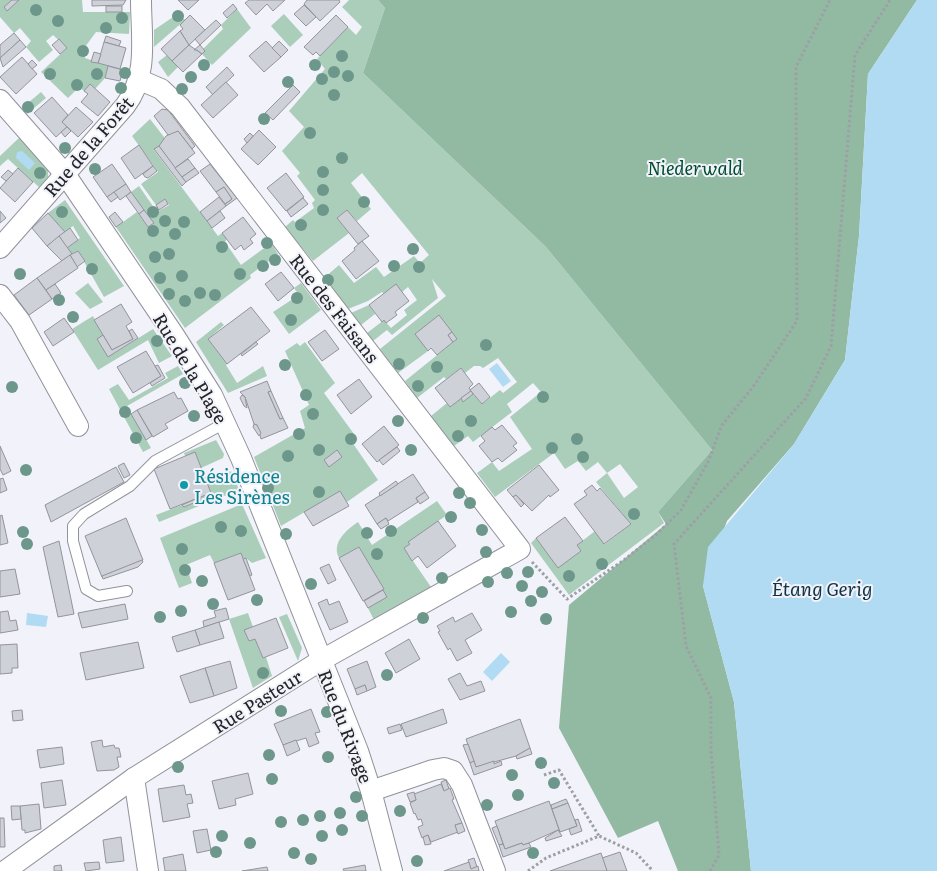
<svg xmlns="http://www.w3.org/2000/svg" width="937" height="871" font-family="Literata,serif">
	<rect width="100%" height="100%" fill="#f1f2fa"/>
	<g fill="#abceba" fill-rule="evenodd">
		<path d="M0,0h12l-5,10 12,-10h63l1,12h47l-1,22 -33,-2 -11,15v11l23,8 -3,12 -10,11 -5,-5 -6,7 -5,-4 -11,11 -27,-26 26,-24 -14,-13 -7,6 7,9 -14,12 -13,-15 5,-6 -11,-13 -6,5 -14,-16z"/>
		<path d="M349,0h29l7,8 -22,65 183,174 166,203 -54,62 6,11 -95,72 -38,-52 5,-5 23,29 22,-16 -4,-6 18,-14 10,13 26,-20 -35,-42 11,-9 -9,-11 -12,9 -8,-10 -13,8 -11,-16 -59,44 -18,-24 15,-11 7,9 33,-22 -22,-32 31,-25 -8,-9 -26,21 5,8 -39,30 -5,-6 -14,10 -23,-30 16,-13 3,4 11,-9 2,4 10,-8 9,10 18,-14 3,3 14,-11 -19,-24 -15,10 -3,-2h-6l-9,7 -4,-5 -15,11 -2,-2 -27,21 -12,-17 52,-42 -18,-23 -11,35 -30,22 -18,-24 66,-53 -14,-17 6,19 -46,37 -5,-5 -14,11 -6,-8 17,-13 7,8 16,-13 -3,-5 13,-10 -9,-13 -6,5 -18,2 -2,-2 -14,9 -20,8 -24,-31 15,-13 15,18 22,-16 8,10 30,-21 6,7 9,-8 -67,-82 -11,10 20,26 -14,12 -10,-11 -10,8 12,15 -36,28 -28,-34 8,-7 2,2 19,-14 -2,-5 3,-3 -18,-24 3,-3 -18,-22 22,-24 -15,-16 36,-42 -8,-10 31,-32 8,8 6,-8 -20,-20zM620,464l18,23 -14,11 -17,-25z"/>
		<path d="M237,9l14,19 -39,37 -10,-11 3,-3 -2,-2 20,-20 -2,-4z"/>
		<path d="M179,13l6,7 -31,27v-17z"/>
		<path d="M284,14l19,21 -13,12 -19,-21z"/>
		<path d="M167,55l11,12 -10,10 -10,-15z"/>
		<path d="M41,92l5,6 -19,16 -5,-6z"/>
		<path d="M150,119l14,18v5l-10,8 64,86 4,-3 5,6 -2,3 16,23 30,-22 7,11 -28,21 1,3 -66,50 -69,-101 21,-15 11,15 5,-3 -22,-32 8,-6 18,26 12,-7 -4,-6 -9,6 -15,-21 17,-12 -26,-36z"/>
		<path d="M20,137l28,33v7l-9,10 -31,-28 -8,7v-10z"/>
		<path d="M65,200l59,86 -20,11 -26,-46 -6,4 -5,-7 13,-10 -7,-12 -8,6 -17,-19z"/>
		<path d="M88,283l15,19 -13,7 -15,-16z"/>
		<path d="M301,283l20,27 -32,24 -16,-22 26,-17 -5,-7z"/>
		<path d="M369,305l6,9 -14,11 -10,-12z"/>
		<path d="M93,316l10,19 5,22 45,-28 19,27 -13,7 -11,-23 -50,30 -26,-41z"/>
		<path d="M221,322l3,3 -16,14 19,25 -1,1 11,18 26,-17 4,10 -39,17 -32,-51z"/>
		<path d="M305,342l30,41 -11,10 30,41 -4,5 28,41 -31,22 -7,-11 -59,35 -27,-69 51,-29 -5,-17 9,-6 -24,-54 12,-8 3,3z"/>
		<path d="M178,366l5,8 -56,32 24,42 -8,4 -34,-63 9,-5 11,16 39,-22 -3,-5z"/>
		<path d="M216,440l8,14 -1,4 -22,10 -6,-15 -10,3 -1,-3z"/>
		<path d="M228,471l4,1 7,18 -80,32 -3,-7 26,-10 2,2 17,-6 -1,-4 11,-4 -6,-16z"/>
		<path d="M437,501l10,14 -39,27 2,2 -6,4 27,39 -57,33 -6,-12 18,-11 -27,-50 -20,11c-8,-15 7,-28 19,-36l14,23z"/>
		<path d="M242,504l24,54 -14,5 -6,-5 -3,1 -2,-6 -27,10 -4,-8 -24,10 6,18 -13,5 -19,-50z"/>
		<path d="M248,613l5,14 -8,4 4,10 6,-2 8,19 3,-1 6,19 -19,12 -24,-69z"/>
		<path d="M287,614l15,34 -4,13 -19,-44z"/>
	</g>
	<path fill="#92baa3" d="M378,0h539l-49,74 -9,162 -14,124 -51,84 -67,77 -24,65 31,116 17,169h-73l-20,-50 -40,17 -59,-110 10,-123 97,-81 -8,-12 54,-62 -166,-203 -183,-174 22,-65z"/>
	<g fill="#b1dbf2">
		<path d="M917,0h20v871h-186l-17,-169 -31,-116 5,-39 86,-103 51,-84 14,-124 9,-162z"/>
		<path d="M22,151l13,12 -6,7 -13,-12 1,-6z"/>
		<path d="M497,363l14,18 -8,6 -14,-18z"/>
		<path d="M27,613l21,3 -2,11 -20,-2z"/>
		<path d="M501,653l9,9 -18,19 -9,-9z"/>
	</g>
	<g fill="#cfd1d8" stroke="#93949c">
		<path d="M12,0h7l-12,11 -3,-4z"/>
		<path d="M92,0h34l-3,5 -31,1z"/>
		<path d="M178,0h21l-11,10z"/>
		<path d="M249,0h36l-12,11 -6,-7 -11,11 -11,-12z"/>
		<path d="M307,0h32l1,2 -20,19 -16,-17z"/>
		<path d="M233,4l4,5 -10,9 -4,-5z"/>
		<path d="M304,5l12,12 -10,9 -12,-12z"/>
		<rect x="106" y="6" width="16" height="6"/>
		<path d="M190,15l15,15 -16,15 -9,-14 3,-2 -3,-4z"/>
		<path d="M336,15l12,12 -28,29 -4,-4 -3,3 -9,-8z"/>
		<path d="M216,20l5,5 -21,20 -5,-6z"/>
		<path d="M180,31l9,14 -17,16 -11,-12z"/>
		<path d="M14,33l6,7 -20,18v-13z"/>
		<path d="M106,36l15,5 -2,5 -15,-4z"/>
		<path d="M59,39l8,9 -7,6 -8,-9z"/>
		<path d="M20,40l6,7 -23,20 -3,-9z"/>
		<path d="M266,41l15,16 -17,15 -15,-16z"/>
		<path d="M279,41l9,9 -7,7 -9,-9z"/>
		<path d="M104,42l22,6 -6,21 -22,-6z"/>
		<path d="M189,45l13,9 -19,18 -11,-11z"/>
		<path d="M200,45l5,6 -3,3 -5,-4h-3z"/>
		<path d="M94,52l7,2 -3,9 -7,-1z"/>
		<path d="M22,57l15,17 -21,20 -16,-17z"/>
		<path d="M32,60l5,5 -5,4 -4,-5z"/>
		<path d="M108,66l15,4 -3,11 -15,-3z"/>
		<path d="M227,67l7,8 -21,20 -7,-8z"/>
		<path d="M226,82l12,13 -25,23 -12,-13z"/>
		<path d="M90,84l20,18 -12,14 -17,-14 7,-8 -4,-3z"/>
		<path d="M293,85l7,7 -27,28 -8,-7z"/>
		<path d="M52,97l16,18 -6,7 5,5 -11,10 -22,-24z"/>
		<path d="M76,107l17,15 -15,15 -16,-15z"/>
		<path d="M162,109l6,1 27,36 -3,3 -14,-18 -5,4h-5l-14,-19z"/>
		<path d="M67,127l4,4 -6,6 -4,-5z"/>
		<path d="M259,130l17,17 -18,18 -17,-16z"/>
		<path d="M178,131l17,22 -20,15 -16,-22 7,-10z"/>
		<path d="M250,133l3,3 -6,7 -3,-4z"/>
		<path d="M139,145l14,21 -18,13 -14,-21z"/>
		<path d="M159,146l27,36 -4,4 -28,-37z"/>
		<path d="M188,159l7,9 -13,9 -7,-9z"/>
		<path d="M112,164l14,20 -19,13 -14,-20z"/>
		<path d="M210,164l27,34 -11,8 -2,-1 8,-6 -8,-12 -8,5 -16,-21z"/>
		<path d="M153,166l4,5 -9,7 -3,-1 -2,-3z"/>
		<path d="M18,168l15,14 -18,20 -15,-14z"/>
		<path d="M195,168l4,5 -13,9 -4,-5z"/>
		<path d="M8,170l5,4 -7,7 -5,-4z"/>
		<path d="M286,173l18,24 -18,14 -19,-23z"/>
		<path d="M126,184l5,8 -11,8 -6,-8z"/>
		<path d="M224,187l8,12 -7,5 -9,-12z"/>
		<path d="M114,192l4,5 -7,5 -4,-5z"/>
		<path d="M131,192l13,18 -5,4 -13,-18z"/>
		<path d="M219,197l7,9 -19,15 -7,-9z"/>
		<path d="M303,198l5,6 -17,13 -4,-6z"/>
		<path d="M165,199l3,5 -9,6 -3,-5z"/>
		<path d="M144,210l10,13 -6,4 -9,-13z"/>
		<path d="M347,210l22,26 -11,8 -21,-26z"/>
		<path d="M0,211l6,7 -6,5z"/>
		<path d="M220,211l5,7 -13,10 -5,-7z"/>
		<path d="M115,212l8,10 -7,5 -7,-10z"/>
		<path d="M48,213l17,19 -18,14 -15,-18z"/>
		<path d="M243,217l13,17 -6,5 3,4 -9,7 -3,-5 -6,5 -13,-17z"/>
		<path d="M70,228l8,12 -11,8 -8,-12z"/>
		<path d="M59,236l13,18 -10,7 -15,-15z"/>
		<path d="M362,241l17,20 -23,18 -14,-18 13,-11 -1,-2z"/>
		<path d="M78,251l7,10 -8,6 -7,-12z"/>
		<path d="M70,255l8,13 -32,22 -9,-12z"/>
		<path d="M281,272l13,16 -16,13 -13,-17z"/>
		<path d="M37,278l15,21 -23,16 -15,-20z"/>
		<path d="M55,284l6,9 -9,6 -6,-9z"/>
		<path d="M396,284l13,17 -14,11 2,3 -11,8 -2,-3 -2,2 -13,-17z"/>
		<path d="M121,304l11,18 -6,4 7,13 -21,11 -18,-30z"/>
		<path d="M251,307l19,24 -43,33 -19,-25z"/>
		<path d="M439,315l13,17 -4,3 5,7 -16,13 -6,-7 -3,3 -13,-17z"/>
		<path d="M64,318l10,14 -21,14 -9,-14z"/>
		<path d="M132,329l6,9 -30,19 -11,-18 6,-4 9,15 21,-11 -4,-8z"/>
		<path d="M325,330l14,19 -17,12 -14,-19z"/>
		<path d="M452,332l5,7 -4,3 -5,-7z"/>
		<path d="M256,342l2,2 -16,12 -1,-2z"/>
		<path d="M146,351l15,25 -28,17 -16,-26z"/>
		<path d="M158,365l7,13 -13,8 -2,-3 11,-7 -6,-10z"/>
		<path d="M461,368l12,16 -4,4 2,3 -21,16 -15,-19z"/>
		<path d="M359,379l13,18 -21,17 -14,-19z"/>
		<path d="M267,381l4,10 -3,1 12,27 3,-1 5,10 -27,11 -4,-14 -3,-1 -9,-27 -5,-5z"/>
		<path d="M479,383l11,14 -8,7 -12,-14z"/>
		<path d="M271,391l12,27 -3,1 -12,-27z"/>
		<path d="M471,391l2,3 -10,8 -2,-4z"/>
		<path d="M174,392l4,7 3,-1 7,13 -23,13 3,4 -15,9 -16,-27z"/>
		<path d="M242,395l3,2 2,11 -3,-2 -4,-8z"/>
		<path d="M137,410l15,26 -6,4 -15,-26z"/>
		<path d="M254,424l3,1 4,8 -2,3 -6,-9z"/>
		<path d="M502,425l15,18 -4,3 4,4 -15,12 -4,-4 -6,4 -13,-16 6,-5 -4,-5 11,-9 3,3z"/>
		<path d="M384,426l15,19 -22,17 -15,-18z"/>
		<path d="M0,446l11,25 -8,4 -3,-6z"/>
		<path d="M397,447l3,4 -17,14 -4,-5z"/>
		<path d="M337,450l5,7 -13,10 -5,-7z"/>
		<path d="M195,452l16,41 -41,16 -16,-40z"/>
		<path d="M124,463l6,12 -6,3 -6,-12z"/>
		<path d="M539,465l20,25 -9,7 -1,-2 -17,16 -16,-16 -3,2 -6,-7z"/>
		<path d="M116,467l8,15 -73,40 -6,-17z"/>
		<path d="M413,474l12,18 -9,6 2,4 -30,19 -2,-3 -9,6 -12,-19z"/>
		<path d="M3,478l4,12 -7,3v-14z"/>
		<path d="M396,481l2,3 -18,12 -1,-3z"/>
		<path d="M592,485l5,6 3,-3 31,36 -27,20 -30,-40 13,-9 -3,-4z"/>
		<path d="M340,491l9,15 -36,20 -9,-14z"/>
		<path d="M425,492l4,6 -9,6 -4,-6z"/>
		<path d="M516,495l8,9 -3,3 -8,-10z"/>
		<path d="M200,497l1,3 -17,7 -2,-2z"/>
		<path d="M2,515l6,28 -8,2v-29z"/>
		<path d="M565,517l18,24 -6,4 4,6 -23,17 -22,-30z"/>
		<path d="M126,518l17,42 -41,17 -17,-41z"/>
		<path d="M386,518l3,6 -8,5 -4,-5z"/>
		<path d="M438,521l18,25 -29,22 -9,-12 -6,5 -8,-13 6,-4 -2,-2z"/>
		<path d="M59,541l15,73 -16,3 -15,-70z"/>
		<path d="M359,547l25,42 -21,12 -24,-43z"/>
		<path d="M241,553l14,37 -27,10 -14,-37z"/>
		<path d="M246,558l6,17 -2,1 -7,-17z"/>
		<path d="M142,560l1,2 -5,5 -35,12 -1,-3z"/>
		<path d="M329,564l7,16 -8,4 -8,-16z"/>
		<path d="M15,569l5,25 -20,3v-26z"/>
		<path d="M383,590l4,7 -19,11 -4,-7z"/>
		<path d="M327,599l2,6 10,-4 9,21 -18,8 -12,-27z"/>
		<path d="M125,604l3,15 -46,9 -4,-15z"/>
		<path d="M226,608l3,11 -25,8 -1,-6 13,-4 -2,-6z"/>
		<path d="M8,611l2,10 6,-1 2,10 -18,3v-21z"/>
		<path d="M472,613l10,17 -17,10 7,13 -15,8 -7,-13 -2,2 -10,-18 2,-1 -3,-5 16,-9 2,5z"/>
		<path d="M276,618l12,30 -25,10 -8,-19 -6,2 -5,-11z"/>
		<path d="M219,622l5,16 -24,7 -5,-15z"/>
		<path d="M195,630l5,15 -23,7 -5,-15z"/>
		<path d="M409,639l11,20 -24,14 -11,-20z"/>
		<path d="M138,642l6,26 -58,12 -6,-27z"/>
		<path d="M17,644l1,24h-6v5l-12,1v-29z"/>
		<path d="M230,661l7,27 -23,8 -9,-28z"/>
		<path d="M367,661l9,26 -9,4 -2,-6 -10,4 -8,-20z"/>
		<path d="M205,668l9,28 -24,7 -10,-27z"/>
		<path d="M460,673l7,13 14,-5 4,10 -25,9 -12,-21z"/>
		<path d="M365,685l2,6 -10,4 -2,-6z"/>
		<path d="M311,709l9,23 -5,1 4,10 -10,4 -3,-9 -23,7 -9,-21z"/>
		<path d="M443,709l4,14 -41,14 -5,-13z"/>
		<path d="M22,710l1,10 -10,1 -1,-10z"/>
		<path d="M520,719l10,29 -14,8 -40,11 -10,-28z"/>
		<path d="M400,724l2,6 -13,4 -2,-6z"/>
		<path d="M102,740l1,7 11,-2 1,3h4l2,9h-4l2,10 -5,3 -17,1 -6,-29z"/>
		<path d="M296,740l4,10 -13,6 -4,-11z"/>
		<path d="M468,744l6,17 -4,2 -7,-18z"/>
		<path d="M62,747l2,17 -24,4 -3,-18z"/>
		<path d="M530,748l2,6 -15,5 -1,-3z"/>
		<path d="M474,761l2,6 18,-6v3l7,-3 1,4 -28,10 -4,-12z"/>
		<path d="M248,773l5,21 -18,5 1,6 -17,4 -7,-28z"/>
		<path d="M62,780l4,25 -22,3 -3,-25z"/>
		<path d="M446,780l3,9 -5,2 -3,-9z"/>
		<path d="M441,784l3,7 6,-3 4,11 -2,1 10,23 -7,2 3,7 -27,10 -3,-7 -6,3 -4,-11 5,-2 -2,-6 -3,1 -3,-7 -1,1 -4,-11 6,-3 -2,-6z"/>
		<path d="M184,785l2,10 5,-1 2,9 -6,1 3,13 -27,5 -5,-33z"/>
		<path d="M414,792l2,8 -6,2 -3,-8z"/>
		<path d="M566,799l2,4 -16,6 -1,-4z"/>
		<path d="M549,801l11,31 -2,-2 -29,13 -6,2 -1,-2 -17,6 -10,-28z"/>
		<path d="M568,803l9,23 -17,6 -8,-23z"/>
		<path d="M39,804l2,25 -16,4v-3h-3l-2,-24z"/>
		<path d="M11,806h9l1,13 -9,1z"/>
		<path d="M0,818h4l1,29h-5z"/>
		<path d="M578,819l4,12 -11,4 -2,-6 8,-3 -2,-6z"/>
		<path d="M462,823l3,8 -7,3 -3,-9z"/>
		<path d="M497,826l6,18 -4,1 -7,-17z"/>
		<path d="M207,829l4,21 -14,3 -4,-22z"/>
		<path d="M558,830l4,6 -16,5 -1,-3z"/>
		<path d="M428,835l3,9 -6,1 -2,-8z"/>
		<path d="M121,837l3,24 -18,2 -3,-23z"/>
		<path d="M522,843l1,2 6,-2 2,4 -28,10 -4,-12 4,-1 2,5z"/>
		<path d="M620,852l7,19h-20l-5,-13z"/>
		<path d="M601,853l6,18h-57l28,-10z"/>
		<path d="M183,854l3,17h-21l-2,-13z"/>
		<path d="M474,858l3,9 -6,2 -3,-9z"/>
		<path d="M99,862l1,7 -14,2 -2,-8z"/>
		<path d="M469,862l2,7 7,-3 1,5h-35z"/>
		<path d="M61,865l1,6h-8v-5z"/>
		<path d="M365,865l1,6h-22l-1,-2z"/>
		<path d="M267,867l1,4h-26z"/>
	</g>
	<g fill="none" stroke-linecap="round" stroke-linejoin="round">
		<defs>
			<path id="service" d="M127,591l-29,5 -12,-7 -13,-48v-15l11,-12 46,-28 25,-25 70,-38"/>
			<g id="minor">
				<path d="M0,100l65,74 109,161 38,60 29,63 117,293 13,40 21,80"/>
				<path d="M0,248l125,-142c24,-31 16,-69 16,-106"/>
				<path d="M0,295l20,26 58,105"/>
				<path d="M134,778l14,93"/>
				<path d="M371,791l62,-21 11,-2 9,3 9,14 33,86"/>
				<path d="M5,871l129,-93 186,-117 200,-112 -340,-442 -19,-18 -21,-9"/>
			</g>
		</defs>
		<use href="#service" stroke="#91929a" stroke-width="12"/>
		<use href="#minor" stroke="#91929a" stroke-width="22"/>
		<g stroke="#9e9fa5" stroke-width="3" stroke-dasharray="2.5 2.5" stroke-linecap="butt">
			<path d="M532,562l35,37 57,-39 33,-26 24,-24 27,-48 14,-37 31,-38 44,-66 -1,-254 34,-67"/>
			<path d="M544,775l15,-5 40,66"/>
			<path d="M528,871l18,-13 53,-22 37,17 17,18"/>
			<path d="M710,871l9,-16 -8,-105v-52l-25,-52 -12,-102 132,-146 25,-52 24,-291 35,-55"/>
		</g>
		<use href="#service" stroke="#fff" stroke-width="10"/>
		<use href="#minor" stroke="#fff" stroke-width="20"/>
	</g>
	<g fill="#6c978a">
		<circle cx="36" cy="10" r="6"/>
		<circle cx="178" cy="16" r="6"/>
		<circle cx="122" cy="18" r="6"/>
		<circle cx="58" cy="21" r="6"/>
		<circle cx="106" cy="28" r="6"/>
		<circle cx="83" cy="51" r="6"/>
		<circle cx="342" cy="56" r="6"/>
		<circle cx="204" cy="65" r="6"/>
		<circle cx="315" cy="65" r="6"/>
		<circle cx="334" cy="72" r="6"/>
		<circle cx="125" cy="73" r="6"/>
		<circle cx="50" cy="74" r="6"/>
		<circle cx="97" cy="74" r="6"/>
		<circle cx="348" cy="76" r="6"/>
		<circle cx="191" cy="77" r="6"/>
		<circle cx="322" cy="79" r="6"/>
		<circle cx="288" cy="82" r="6"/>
		<circle cx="77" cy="85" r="6"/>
		<circle cx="121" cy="88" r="6"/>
		<circle cx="182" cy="89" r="6"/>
		<circle cx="334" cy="95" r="6"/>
		<circle cx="28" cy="107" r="6"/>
		<circle cx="264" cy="119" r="6"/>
		<circle cx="310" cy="133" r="6"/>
		<circle cx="65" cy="148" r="6"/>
		<circle cx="342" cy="158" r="6"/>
		<circle cx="95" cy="169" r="6"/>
		<circle cx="323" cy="172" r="6"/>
		<circle cx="40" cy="173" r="6"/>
		<circle cx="323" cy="190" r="6"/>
		<circle cx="364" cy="202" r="6"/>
		<circle cx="323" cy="210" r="6"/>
		<circle cx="62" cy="212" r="6"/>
		<circle cx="153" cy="212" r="6"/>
		<circle cx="165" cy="221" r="6"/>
		<circle cx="184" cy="222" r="6"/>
		<circle cx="301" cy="225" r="6"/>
		<circle cx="153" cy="231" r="6"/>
		<circle cx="175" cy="234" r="6"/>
		<circle cx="267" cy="243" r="6"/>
		<circle cx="222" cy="247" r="6"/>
		<circle cx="413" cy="249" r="6"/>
		<circle cx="169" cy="254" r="6"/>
		<circle cx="155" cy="257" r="6"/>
		<circle cx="275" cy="260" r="6"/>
		<circle cx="263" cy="266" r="6"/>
		<circle cx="394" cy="266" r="6"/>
		<circle cx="419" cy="267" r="6"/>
		<circle cx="92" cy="269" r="6"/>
		<circle cx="20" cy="274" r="6"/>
		<circle cx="240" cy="274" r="6"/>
		<circle cx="182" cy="276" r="6"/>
		<circle cx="160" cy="278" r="6"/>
		<circle cx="328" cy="280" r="6"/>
		<circle cx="200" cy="293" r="6"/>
		<circle cx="169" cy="294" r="6"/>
		<circle cx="215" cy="295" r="6"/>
		<circle cx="297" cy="298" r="6"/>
		<circle cx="59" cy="300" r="6"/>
		<circle cx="185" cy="301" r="6"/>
		<circle cx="73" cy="317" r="6"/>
		<circle cx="291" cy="320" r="6"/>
		<circle cx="157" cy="341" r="6"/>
		<circle cx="486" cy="345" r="6"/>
		<circle cx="399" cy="364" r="6"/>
		<circle cx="285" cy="365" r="6"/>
		<circle cx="437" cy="367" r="6"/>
		<circle cx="185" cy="383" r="6"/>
		<circle cx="418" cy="386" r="6"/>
		<circle cx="12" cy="387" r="6"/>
		<circle cx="306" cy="395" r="6"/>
		<circle cx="543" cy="397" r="6"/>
		<circle cx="125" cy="412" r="6"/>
		<circle cx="313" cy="414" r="6"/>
		<circle cx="194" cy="416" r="6"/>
		<circle cx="398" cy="421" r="6"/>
		<circle cx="471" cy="421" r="6"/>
		<circle cx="299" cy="434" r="6"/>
		<circle cx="458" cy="436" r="6"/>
		<circle cx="136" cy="438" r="6"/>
		<circle cx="351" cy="439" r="6"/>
		<circle cx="577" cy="439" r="6"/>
		<circle cx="552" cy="448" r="6"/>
		<circle cx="319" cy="450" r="6"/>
		<circle cx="411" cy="450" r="6"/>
		<circle cx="288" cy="456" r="6"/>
		<circle cx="583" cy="457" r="6"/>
		<circle cx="26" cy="470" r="6"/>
		<circle cx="268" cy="488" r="6"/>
		<circle cx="319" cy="492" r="6"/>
		<circle cx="459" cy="493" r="6"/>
		<circle cx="470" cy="503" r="6"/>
		<circle cx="634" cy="514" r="6"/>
		<circle cx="451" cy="517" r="6"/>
		<circle cx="221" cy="527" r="6"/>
		<circle cx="482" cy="530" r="6"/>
		<circle cx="241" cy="531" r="6"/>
		<circle cx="391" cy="531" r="6"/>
		<circle cx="23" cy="532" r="6"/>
		<circle cx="367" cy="533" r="6"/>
		<circle cx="286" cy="534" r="6"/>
		<circle cx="27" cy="544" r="6"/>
		<circle cx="182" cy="549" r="6"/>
		<circle cx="486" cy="552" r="6"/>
		<circle cx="377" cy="554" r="6"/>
		<circle cx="602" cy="564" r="6"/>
		<circle cx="185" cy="570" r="6"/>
		<circle cx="528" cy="572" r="6"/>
		<circle cx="507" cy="573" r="6"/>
		<circle cx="569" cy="576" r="6"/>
		<circle cx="442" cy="578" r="6"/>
		<circle cx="202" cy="581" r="6"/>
		<circle cx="488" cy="582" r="6"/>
		<circle cx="311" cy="584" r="6"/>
		<circle cx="522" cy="586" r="6"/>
		<circle cx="542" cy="592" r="6"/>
		<circle cx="257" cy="600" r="6"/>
		<circle cx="531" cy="601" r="6"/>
		<circle cx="213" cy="604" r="6"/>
		<circle cx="181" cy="611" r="6"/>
		<circle cx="511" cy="612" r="6"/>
		<circle cx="160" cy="617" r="6"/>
		<circle cx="423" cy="618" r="6"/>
		<circle cx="546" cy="619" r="6"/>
		<circle cx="263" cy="673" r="6"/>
		<circle cx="387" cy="675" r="6"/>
		<circle cx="281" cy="711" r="6"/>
		<circle cx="327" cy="712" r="6"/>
		<circle cx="269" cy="755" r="6"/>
		<circle cx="328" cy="757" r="6"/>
		<circle cx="541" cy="763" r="6"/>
		<circle cx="178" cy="767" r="6"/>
		<circle cx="512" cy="775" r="6"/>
		<circle cx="272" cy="779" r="6"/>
		<circle cx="554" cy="783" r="6"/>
		<circle cx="518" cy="795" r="6"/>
		<circle cx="356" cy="797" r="6"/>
		<circle cx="487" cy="805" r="6"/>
		<circle cx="400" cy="811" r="6"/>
		<circle cx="340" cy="813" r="6"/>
		<circle cx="320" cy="816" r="6"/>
		<circle cx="362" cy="816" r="6"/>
		<circle cx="303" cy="820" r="6"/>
		<circle cx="281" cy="822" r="6"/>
		<circle cx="342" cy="830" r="6"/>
		<circle cx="222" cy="836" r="6"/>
		<circle cx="322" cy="836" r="6"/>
		<circle cx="250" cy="843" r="6"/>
		<circle cx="216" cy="852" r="6"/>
		<circle cx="294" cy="853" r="6"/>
		<circle cx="533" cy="853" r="6"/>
		<circle cx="311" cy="859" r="6"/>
		<circle cx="417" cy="861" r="6"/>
	</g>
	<circle fill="#0f9aa8" stroke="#f1f2fa" stroke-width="2" cx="184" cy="485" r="5"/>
	<g text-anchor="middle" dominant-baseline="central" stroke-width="4" stroke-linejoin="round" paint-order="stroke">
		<g font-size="18" fill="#242427" stroke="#f1f2fa">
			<text transform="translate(88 146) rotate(-49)">Rue de la Forêt</text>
			<text transform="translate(335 308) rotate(52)">Rue des Faisans</text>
			<text transform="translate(191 368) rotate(59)">Rue de la Plage</text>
			<text transform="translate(257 701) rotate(-32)">Rue Pasteur</text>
			<text transform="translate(346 726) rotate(69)">Rue du Rivage</text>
		</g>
		<g font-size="18" font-style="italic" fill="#004d2f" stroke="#f1f2fa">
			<text x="695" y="167">Niederwald</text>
		</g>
		<g font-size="18" fill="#0d838f" stroke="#f1f2fa" text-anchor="start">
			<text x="194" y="475">Résidence<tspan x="194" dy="21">Les Sirènes</tspan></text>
		</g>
		<g font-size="19" font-style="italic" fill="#0f3344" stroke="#f1f2fa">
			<text x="822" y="588">Étang Gerig</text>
		</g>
	</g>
</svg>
